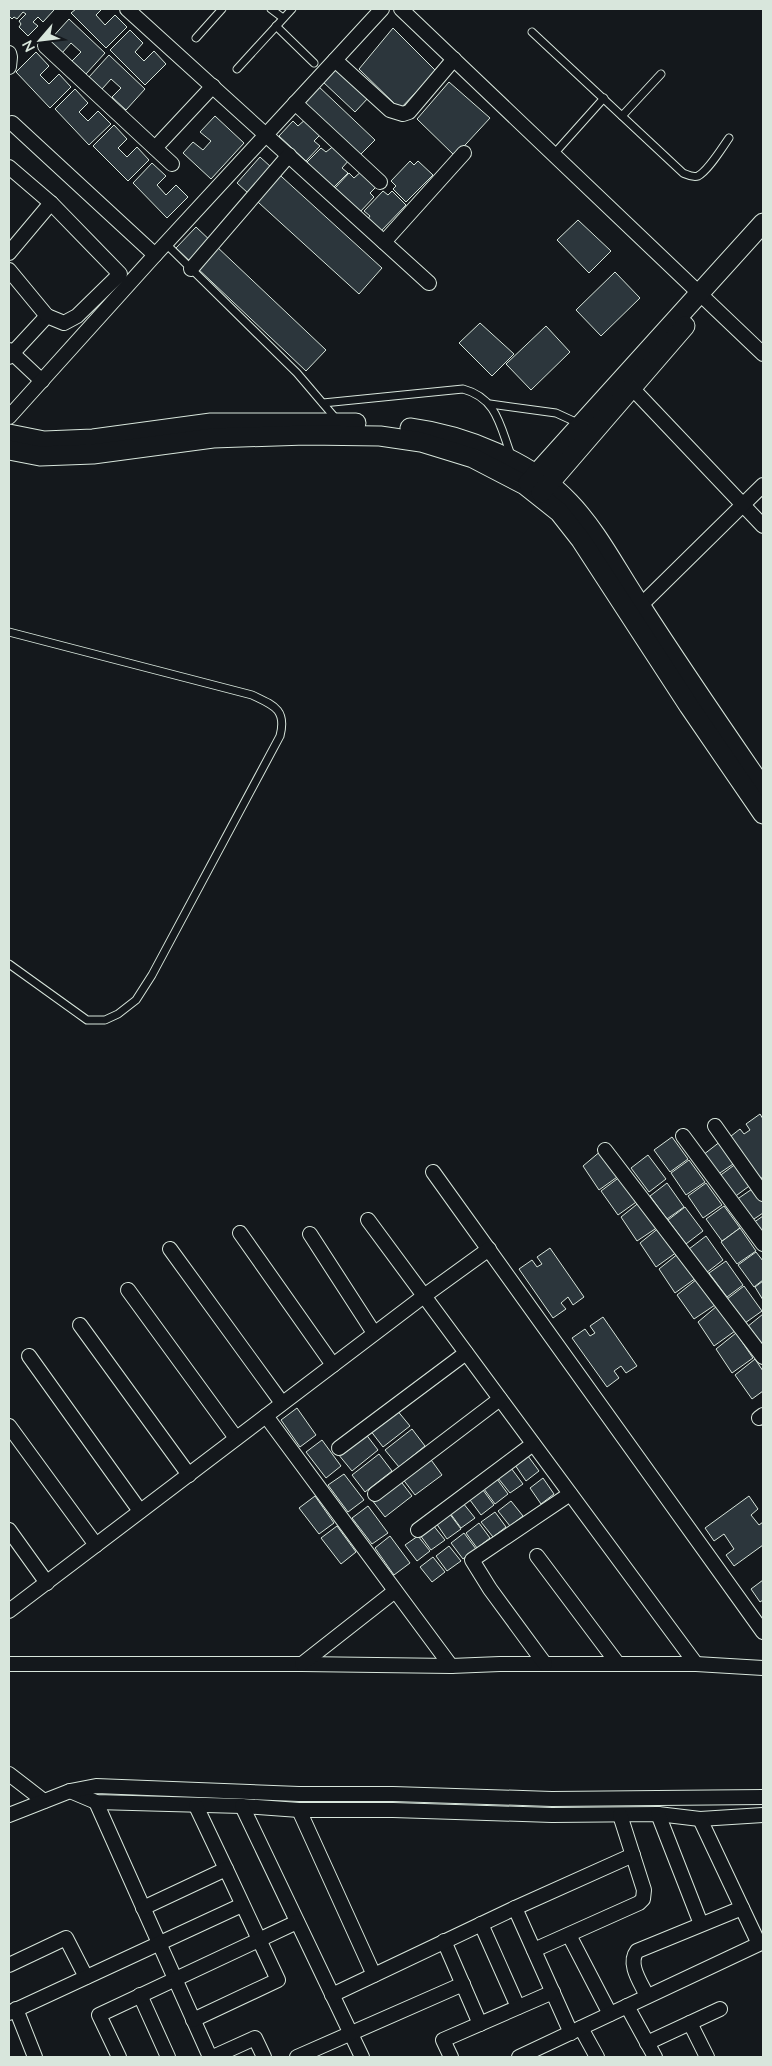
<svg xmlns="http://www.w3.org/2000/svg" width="772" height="2066" font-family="Lato,sans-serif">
	<rect width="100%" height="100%" fill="#14181c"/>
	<g fill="#2c363c" stroke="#d8e6dc">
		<path d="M9,9h44l1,1 -11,12 -5,-5 -5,5 5,4 -10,10 -9,-9 2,-3 -2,-3 7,-7 -3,-2 -6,7 -3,-2 -2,2 -3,-3z"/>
		<path d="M76,9h26l-6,6 9,10 10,-10 12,12 -21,21 -35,-35z"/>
		<path d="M69,19l36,34 -19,21 -14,-13 9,-9 -10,-9 -9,10 -13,-12z"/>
		<path d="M393,28l43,43 -36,38 -41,-40z"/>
		<path d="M130,30l13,13 -8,9 9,9 10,-10 12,13 -21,21 -35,-35z"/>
		<path d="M36,52l13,14 -9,9 9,9 10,-10 12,13 -21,21 -34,-36z"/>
		<path d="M109,55l36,34 -19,21 -14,-13 9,-9 -10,-9 -9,10 -13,-12z"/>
		<path d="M335,66l34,31 -14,15 -33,-31z"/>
		<path d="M449,82l41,36 -35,38 -38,-37z"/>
		<path d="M317,85l58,55 -18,18 -58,-54z"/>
		<path d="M75,89l13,14 -9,9 9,9 10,-10 13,13 -22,21 -34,-36z"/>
		<path d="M215,116l29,27 -33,36 -28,-26 10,-11 10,8 8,-9 -11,-9z"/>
		<path d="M307,118l15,15 -8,8 6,5 -14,15 -27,-25 14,-15 5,5z"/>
		<path d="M114,125l13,14 -9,9 9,9 10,-10 12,13 -21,21 -35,-35z"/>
		<path d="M335,145l15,14 -8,9 6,5 -15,15 -26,-26 14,-14 5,4z"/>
		<path d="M260,157l122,111 -23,26 -122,-111z"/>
		<path d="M410,161l4,4 4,-4 15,14 -27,27 -13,-13 3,-3 -5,-5z"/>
		<path d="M152,163l14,13 -9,9 9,10 10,-10 12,12 -21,21 -34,-35z"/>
		<path d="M363,170l15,15 -8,8 4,4 -14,15 -25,-24 14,-15 5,5z"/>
		<path d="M383,191l5,4 4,-4 14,14 -26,27 -13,-12 3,-4 -6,-5z"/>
		<path d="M578,220l33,31 -22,22 -32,-33z"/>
		<path d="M196,227l130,123 -20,21 -130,-123z"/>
		<path d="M615,272l25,26 -39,38 -25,-26z"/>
		<path d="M480,323l34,31 -22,22 -33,-33z"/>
		<path d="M546,326l24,26 -39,38 -25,-26z"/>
		<path d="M760,1114l3,5v58l-6,4 -31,-41 14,-11 4,5 6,-4 -4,-6z"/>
		<path d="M672,1137l16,22 -18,13 -16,-22z"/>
		<path d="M721,1141l15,21 -19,13 -14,-20z"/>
		<path d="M602,1150l18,25 -21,15 -16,-24z"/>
		<path d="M648,1155l18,24 -17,13 -18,-24z"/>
		<path d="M689,1160l16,22 -19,13 -15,-22z"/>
		<path d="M737,1163l15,21 -19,14 -15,-21z"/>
		<path d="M621,1176l18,24 -21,15 -17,-24z"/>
		<path d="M667,1183l17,24 -17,12 -17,-23z"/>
		<path d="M706,1183l16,22 -19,13 -15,-22z"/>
		<path d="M755,1187l8,11v15l-12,8 -15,-21z"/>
		<path d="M641,1201l17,26 -21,14 -16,-24z"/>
		<path d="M724,1206l16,22 -18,13 -16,-22z"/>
		<path d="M685,1207l18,24 -17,13 -18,-24z"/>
		<path d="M763,1216v22l-10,-15z"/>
		<path d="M660,1227l17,25 -21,15 -16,-24z"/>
		<path d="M740,1228l16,23 -19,13 -16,-22z"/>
		<path d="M706,1236l17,24 -17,13 -17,-24z"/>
		<path d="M550,1248l34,49 -11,8 -5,-8 -7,6 5,6 -13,9 -34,-49 13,-9 5,7 5,-3 -5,-7z"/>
		<path d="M756,1252l7,9v19l-9,7 -16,-22z"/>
		<path d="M679,1253l17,25 -21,15 -16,-24z"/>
		<path d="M726,1261l17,24 -16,12 -18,-24z"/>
		<path d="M697,1279l18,26 -21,14 -17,-24z"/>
		<path d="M763,1281v19l-8,-13z"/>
		<path d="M744,1286l18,25 -17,12 -18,-24z"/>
		<path d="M717,1306l18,25 -21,15 -16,-24z"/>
		<path d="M763,1314v35l-16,-22z"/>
		<path d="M603,1317l34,49 -11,7 -5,-7 -7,5 5,7 -12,9 -35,-49 13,-9 5,7 5,-3 -5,-7z"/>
		<path d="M736,1333l17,25 -21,15 -16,-24z"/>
		<path d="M755,1359l8,12v20l-11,8 -17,-24z"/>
		<path d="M297,1408l19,27 -16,12 -19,-27z"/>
		<path d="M396,1409l14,17 -27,21 -13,-17z"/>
		<path d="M412,1429l13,17 -26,21 -14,-17z"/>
		<path d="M365,1433l13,17 -26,21 -14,-17z"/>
		<path d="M322,1440l19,26 -15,12 -20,-26z"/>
		<path d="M379,1454l13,17 -27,21 -13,-17z"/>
		<path d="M528,1456l11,15 -13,10 -11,-16z"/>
		<path d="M429,1457l13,18 -27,20 -13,-17z"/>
		<path d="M511,1468l12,16 -13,9 -12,-15z"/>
		<path d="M344,1474l20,26 -16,12 -20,-27z"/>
		<path d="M543,1478l11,16 -13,10 -11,-16z"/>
		<path d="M399,1479l13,17 -27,21 -13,-17z"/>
		<path d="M497,1479l11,15 -13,10 -11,-15z"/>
		<path d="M483,1490l11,15 -13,10 -11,-15z"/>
		<path d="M315,1496l19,27 -15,11 -20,-26z"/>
		<path d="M749,1496l9,13 -7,6 8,10 4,-3v23l-29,21 -8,-11 8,-6 -10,-15 -10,7 -9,-13z"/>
		<path d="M511,1501l12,15 -13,10 -12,-15z"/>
		<path d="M463,1503l12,15 -14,10 -11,-15z"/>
		<path d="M368,1506l20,27 -16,11 -20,-26z"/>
		<path d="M495,1512l11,15 -13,10 -12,-15z"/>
		<path d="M449,1513l12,16 -14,10 -11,-16z"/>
		<path d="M479,1523l11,15 -13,10 -11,-15z"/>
		<path d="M433,1525l12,15 -14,10 -11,-15z"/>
		<path d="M337,1526l19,26 -15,12 -20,-26z"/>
		<path d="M464,1533l12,16 -13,10 -12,-16z"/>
		<path d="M390,1536l20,27 -16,12 -19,-27z"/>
		<path d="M418,1536l12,15 -13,10 -12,-16z"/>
		<path d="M449,1546l12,15 -14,10 -11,-15z"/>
		<path d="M433,1557l12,15 -13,10 -12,-15z"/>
		<path d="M763,1580v20l-3,2 -9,-13z"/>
	</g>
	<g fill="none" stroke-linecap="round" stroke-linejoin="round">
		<defs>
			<g id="lane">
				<path d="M271,9l12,9"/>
				<path d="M276,26l38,37"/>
				<path d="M532,32l151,141c5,2 10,5 15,3 10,-5 24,-28 31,-38"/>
				<path d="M196,38l26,-29"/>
				<path d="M237,69l55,-60"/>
				<path d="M622,116l39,-42"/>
				<path d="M553,155l51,-57"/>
				<path d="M166,244l131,129 40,47"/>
				<path d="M323,403l140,-14c34,9 37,37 48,66"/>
				<path d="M490,404l66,9 24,11"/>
				<path d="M9,632l243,63c21,10 35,14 28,41l-128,239 -16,25 -18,14 -13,6h-18l-78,-56"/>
			</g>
			<g id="street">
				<path d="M127,9l302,274"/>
				<path d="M401,9l362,345"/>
				<path d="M45,46l127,118"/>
				<path d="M9,53l1,4 -1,10"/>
				<path d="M335,60l55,50 13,4 6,-2 45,-53"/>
				<path d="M295,103l85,79"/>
				<path d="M12,123l143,132"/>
				<path d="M155,148l58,-62"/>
				<path d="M9,167l42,36 69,71 -43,42 -13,7 -17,-7 -38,41"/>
				<path d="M384,242l80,-89"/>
				<path d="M9,253l42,-50"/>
				<path d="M191,269l98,-114"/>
				<path d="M9,270l38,46"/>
				<path d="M9,350l33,31"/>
				<path d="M632,388l131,138"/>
				<path d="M9,417l146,-162 227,-246"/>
				<path d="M640,606l123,-121"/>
				<path d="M715,1126l48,68"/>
				<path d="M683,1136l80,108"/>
				<path d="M605,1150l158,207"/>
				<path d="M433,1172l330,460"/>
				<path d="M368,1220l328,444"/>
				<path d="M240,1233l93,132"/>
				<path d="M310,1234l64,99"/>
				<path d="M170,1249l112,154"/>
				<path d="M128,1290l108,148"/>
				<path d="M80,1325l109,150"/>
				<path d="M29,1356l111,155"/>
				<path d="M266,1416l185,250"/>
				<path d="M759,1418l4,-3"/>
				<path d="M9,1426l87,119"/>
				<path d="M339,1448l127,-95"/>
				<path d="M375,1494l125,-95"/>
				<path d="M9,1530l38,53"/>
				<path d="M418,1530l115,-86"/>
				<path d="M537,1556l81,108"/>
				<path d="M9,1611l415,-315 65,-47"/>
				<path d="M9,1664h293l149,2 49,-2h196l67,4"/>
				<path d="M302,1664l93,-73"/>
				<path d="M545,1664l-55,-75 -18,-29 98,-66"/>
				<path d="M9,1774l35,27"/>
				<path d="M70,1791l26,11 146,4 57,4h94l159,5 106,-1 42,5 63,-4"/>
				<path d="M96,1802l114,255"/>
				<path d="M196,1806l30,63"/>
				<path d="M242,1806l120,251"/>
				<path d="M299,1810l75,165"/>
				<path d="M658,1814l43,110"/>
				<path d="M9,1815l61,-24 26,-5 203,8h94l159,5 211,-2"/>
				<path d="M143,1908l83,-39 52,111 -85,40"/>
				<path d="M515,1908l56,125"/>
				<path d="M481,1924l37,83"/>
				<path d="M569,1935l41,79"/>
				<path d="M444,1941l36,83"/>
				<path d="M534,1950l105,-47 4,-4 1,-9 -24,-75"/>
				<path d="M9,1965l57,-27 20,39"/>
				<path d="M140,1995l28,62"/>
				<path d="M332,1995l183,-87 118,-53"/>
				<path d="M647,1996c-6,-13 -20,-32 -10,-45l105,-43"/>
				<path d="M627,2006l28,51"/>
				<path d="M16,2009l19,48"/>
				<path d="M9,2013l233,-108"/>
				<path d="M690,2023l17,34"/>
				<path d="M581,2028l16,29"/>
				<path d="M647,2043l73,-34"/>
				<path d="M119,2057l-20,-42 198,-93"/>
				<path d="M213,2057l42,-19 9,19"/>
				<path d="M297,2057l166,-73"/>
				<path d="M451,2057l-8,-17 110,-48"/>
				<path d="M519,2057l240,-113 -59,-125"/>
			</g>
			<g id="secondary">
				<path d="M410,428c54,7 122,34 159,74 29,30 48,69 71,103 40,62 81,122 123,183"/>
				<path d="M9,434l35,7 49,-2 118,-16h145"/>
				<path d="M9,450l31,6 53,-2 120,-16 93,-3 74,1 41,6 52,16 52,27 34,27 22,28 108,166 74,108"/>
				<path d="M528,483l235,-260"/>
				<path d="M541,493l144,-167"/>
			</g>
		</defs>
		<use href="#lane" stroke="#d8e6dc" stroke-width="9"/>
		<use href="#street" stroke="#d8e6dc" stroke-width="16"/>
		<use href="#secondary" stroke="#d8e6dc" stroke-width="21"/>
		<use href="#lane" stroke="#14181c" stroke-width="7"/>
		<use href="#street" stroke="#14181c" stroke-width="14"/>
		<use href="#secondary" stroke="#14181c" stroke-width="19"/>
	</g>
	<rect width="772" height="2066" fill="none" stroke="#d8e6dc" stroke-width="20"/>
	<g transform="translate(40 40) rotate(242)" stroke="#14181c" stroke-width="4" paint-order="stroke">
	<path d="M0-4L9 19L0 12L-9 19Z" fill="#d8e6dc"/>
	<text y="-8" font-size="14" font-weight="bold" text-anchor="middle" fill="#d8e6dc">N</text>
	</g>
</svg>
